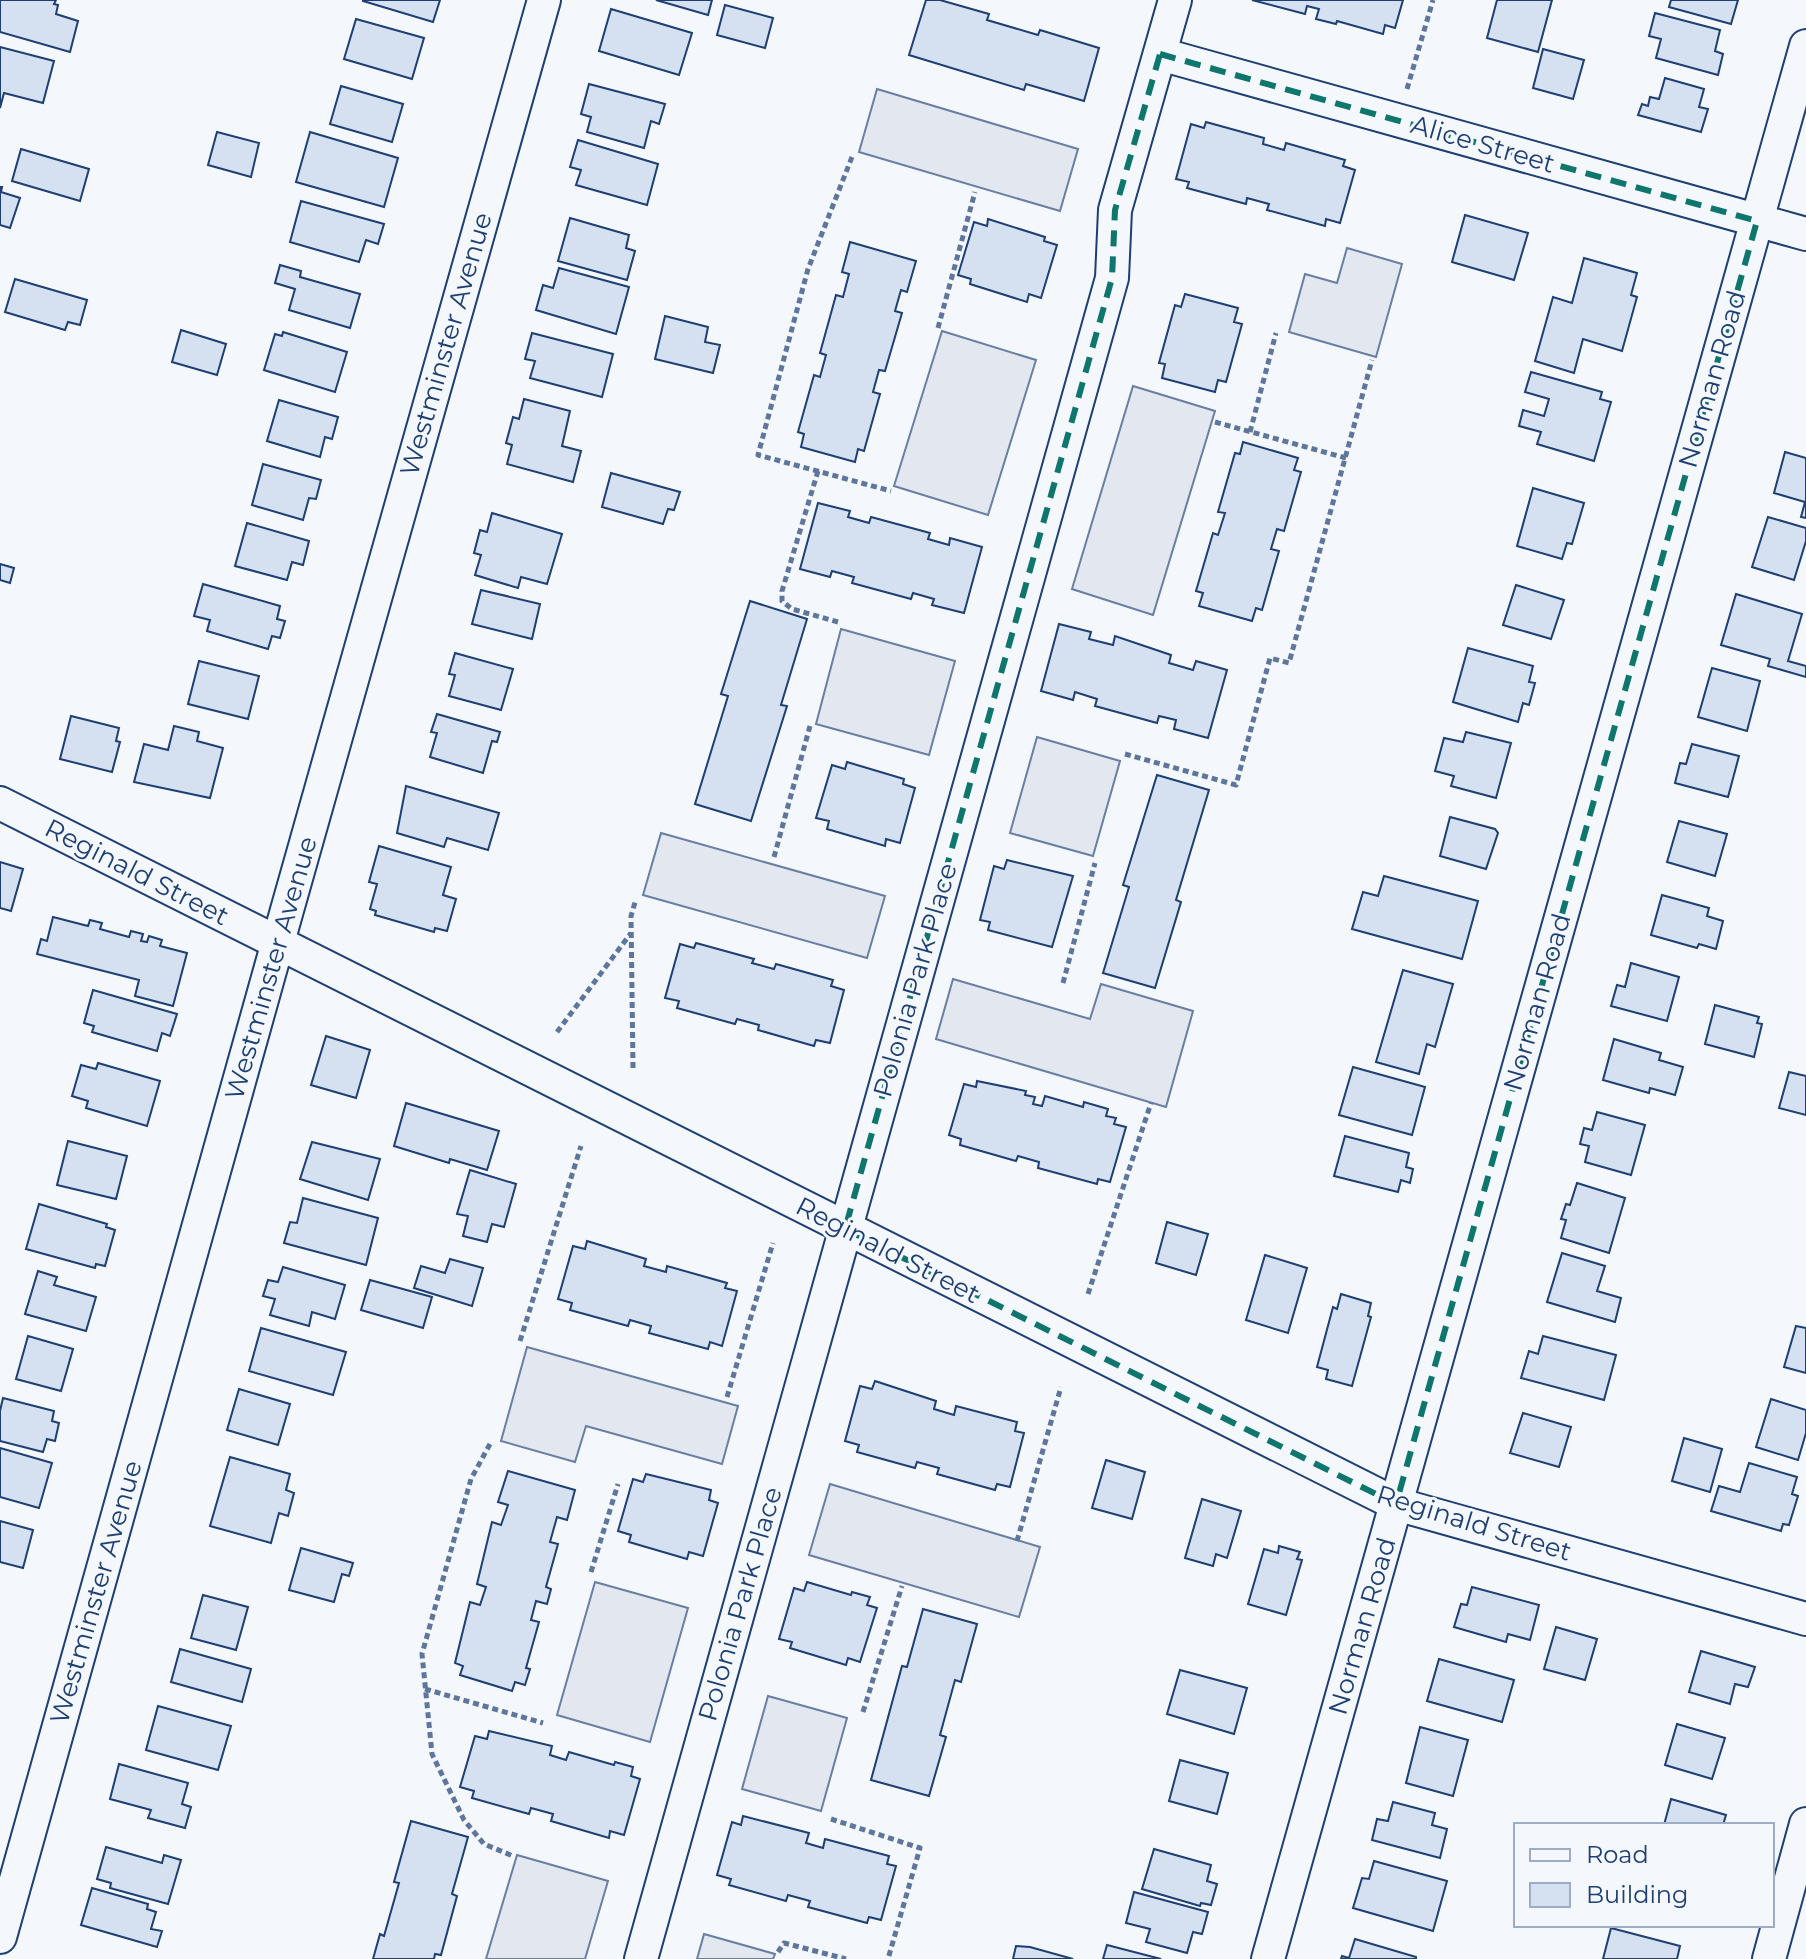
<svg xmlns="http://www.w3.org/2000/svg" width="1806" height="1959" font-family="Montserrat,sans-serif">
	<rect width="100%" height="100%" fill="#f4f7fb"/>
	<g fill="#e3e8f0" stroke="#687fa3" stroke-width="2">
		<path d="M877,89l201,60 -18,62 -201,-59z"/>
		<path d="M1347,248l55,16 -26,93 -87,-25 16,-58 32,9z"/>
		<path d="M942,331l94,29 -48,155 -94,-29z"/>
		<path d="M1133,386l82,25 -62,204 -81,-26z"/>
		<path d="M841,629l114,32 -26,94 -113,-31z"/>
		<path d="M1037,737l83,24 -27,95 -83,-23z"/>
		<path d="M661,833l224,63 -18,62 -224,-63z"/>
		<path d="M953,979l137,40 11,-35 92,27 -27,96 -230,-68z"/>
		<path d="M527,1347l211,59 -16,58 -136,-38 -11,36 -74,-21z"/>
		<path d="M830,1484l210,63 -21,70 -210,-62z"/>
		<path d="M595,1582l93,26 -38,134 -93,-27z"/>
		<path d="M768,1696l79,22 -26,93 -79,-22z"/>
		<path d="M517,1855l91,26 -23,78h-99z"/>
		<path d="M704,1934l71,20 -2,5h-76z"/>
	</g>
	<g fill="#d5e0f0" stroke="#1d3f73" stroke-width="2">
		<path d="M0,0h56l-2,4 4,1 -2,9 22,7 -8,31 -70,-20z"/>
		<path d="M363,0h77l-7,22 -70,-21z"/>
		<path d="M656,0h56l-4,15z"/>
		<path d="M926,0h14l49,14 -2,6 51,15 2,-5 59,18 -15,53 -58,-17 -2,6 -115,-35z"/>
		<path d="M1252,0h151l-8,28 -10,-3 -2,9 -46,-13 -1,3 -20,-5 3,-10 -12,-3 -2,8z"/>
		<path d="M1497,0h55l-14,52 -51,-14z"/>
		<path d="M1671,0h67l-7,24 -62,-17z"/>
		<path d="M725,5l48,13 -8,30 -48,-13z"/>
		<path d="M611,9l81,24 -13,42 -80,-24z"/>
		<path d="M1655,13l65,17 -5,21 8,3 -5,21 -62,-17 5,-19 -12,-3z"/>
		<path d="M356,19l68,19 -12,41 -68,-20z"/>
		<path d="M0,47l54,14 -11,42 -39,-10 -4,15z"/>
		<path d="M1543,49l41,11 -11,39 -40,-11z"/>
		<path d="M1665,78l39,11 -5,18 9,2 -7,23 -63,-17 4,-11 6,2 2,-9 9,2z"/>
		<path d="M589,84l76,20 -6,20 -8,-3 -7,27 -57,-16 4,-15 -10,-3z"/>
		<path d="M341,86l62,18 -11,38 -62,-18z"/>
		<path d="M1206,122l58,16 -1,6 21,6 2,-7 59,17 -2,6 12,4 -15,53 -14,-4 -1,7 -58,-16 2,-6 -22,-6 -1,6 -59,-16 2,-6 -13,-3 15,-55 13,4z"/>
		<path d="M217,132l42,11 -8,34 -43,-12z"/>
		<path d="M310,132l88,26 -14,49 -88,-25z"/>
		<path d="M578,140l80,24 -11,41 -71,-20 5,-15 -11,-3z"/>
		<path d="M21,149l68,20 -9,32 -68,-20z"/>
		<path d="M0,187h2l-1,5 19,6 -10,30 -10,-3z"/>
		<path d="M301,201l83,23 -6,20 -12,-4 -7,22 -69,-20z"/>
		<path d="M1465,215l63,18 -14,47 -62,-18z"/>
		<path d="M570,218l59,17 -3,13 9,3 -8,29 -69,-19z"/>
		<path d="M988,219l57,18 -1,4 13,4 -16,53 -12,-4 -2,8 -57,-18 1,-5 -13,-4 16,-53 13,4z"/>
		<path d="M850,242l66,19 -9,31 -6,-2 -6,21 7,2 -17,58 -6,-1 -6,22 7,2 -16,57 -6,-2 -3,13 -54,-15 3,-13 -6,-2 16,-57 6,2 6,-22 -6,-2 16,-58 7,2 6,-23 -7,-2z"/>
		<path d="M1584,258l53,15 -6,22 6,2 -15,54 -39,-12 -9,34 -39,-12 18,-64 19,6z"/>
		<path d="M280,265l21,6 -1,6 60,17 -10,34 -61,-18 6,-21 -20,-6z"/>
		<path d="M559,268l70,19 -13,47 -80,-24 7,-25 10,3z"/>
		<path d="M15,279l72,21 -7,25 -12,-3 -3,8 -60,-18z"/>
		<path d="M1185,294l53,14 -4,14 8,2 -16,58 -8,-2 -3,12 -53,-14 3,-14 -6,-1 16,-58 6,2z"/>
		<path d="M665,316l43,11 -3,15 15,3 -7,28 -58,-14z"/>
		<path d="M181,330l45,14 -9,31 -45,-13z"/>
		<path d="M283,332l64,20 -12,40 -71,-22 11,-36 7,2z"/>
		<path d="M532,333l81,21 -11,43 -72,-19 5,-17 -10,-2z"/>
		<path d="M1531,372l71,20 -2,7 11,3 -17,59 -57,-17 4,-12 -22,-6 4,-16 21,6 5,-17 -24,-7z"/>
		<path d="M524,399l46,12 -8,35 19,5 -8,31 -66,-18 5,-19 -6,-2 7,-26 6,2z"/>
		<path d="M279,400l59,17 -6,22 -7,-2 -5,20 -53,-16z"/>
		<path d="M1243,442l55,16 -4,12 7,2 -17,59 -7,-2 -6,20 8,2 -17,59 -6,-2 -4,13 -53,-15 4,-13 -7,-2 17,-58 5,2 7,-22 -7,-1 17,-59 5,1z"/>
		<path d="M1785,452l21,6v60l-5,-1 4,-15 -31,-9z"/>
		<path d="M263,464l58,16 -5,19 -7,-1 -6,22 -51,-15z"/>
		<path d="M611,473l69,19 -6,18 -6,-1 -5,15 -61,-17z"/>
		<path d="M1533,488l51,15 -12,41 -5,-1 -5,16 -45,-13z"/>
		<path d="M818,503l32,8 -2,6 21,6 2,-6 59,16 -2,6 21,6 1,-7 32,9 -18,66 -32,-8 2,-6 -21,-6 -2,6 -59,-16 2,-6 -22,-6 -2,6 -30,-8z"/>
		<path d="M492,513l70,21 -15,50 -26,-7 -3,11 -43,-13 6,-20 -7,-2 6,-23 7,2z"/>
		<path d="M1768,517l38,11v13l-12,39 -42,-13z"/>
		<path d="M247,523l62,18 -6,24 -11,-3 -5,18 -52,-14z"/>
		<path d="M0,564l14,4 -4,15 -10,-3z"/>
		<path d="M203,584l77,22 -3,13 8,2 -5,17 -8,-2 -4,13 -61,-18 3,-11 -16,-4z"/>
		<path d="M1516,585l48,15 -13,39 -48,-14z"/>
		<path d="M481,590l59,14 -8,35 -60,-15z"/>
		<path d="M1736,594l66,20 -14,47 18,5v11l-38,-11 2,-7 -49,-14z"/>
		<path d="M750,601l57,18 -26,86 6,1 -36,115 -56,-17 33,-108 -7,-2z"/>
		<path d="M1059,624l32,8 -2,7 24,6 2,-9 56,19 -2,8 24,7 3,-9 31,9 -19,68 -34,-9 2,-9 -17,-4 -2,7 -62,-17 2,-7 -22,-7 -2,8 -32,-9z"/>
		<path d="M1468,648l65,18 -4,16 6,1 -6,22 -6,-2 -5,19 -65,-20z"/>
		<path d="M455,653l58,16 -12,41 -52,-14 6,-21 -6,-1z"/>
		<path d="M199,661l60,15 -11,43 -60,-15z"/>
		<path d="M1712,668l48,13 -13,50 -49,-14z"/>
		<path d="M437,714l63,18 -3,10 -5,-1 -9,32 -53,-16 7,-24 -6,-1z"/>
		<path d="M71,716l48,12 -3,13 4,1 -8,30 -52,-13z"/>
		<path d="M174,726l25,6 -2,9 26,7 -13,50 -76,-16 10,-38 24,6z"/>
		<path d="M1466,732l45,11 -15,55 -45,-12 3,-10 -19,-5 9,-33 19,4z"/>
		<path d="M1692,744l47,12 -11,41 -53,-14 5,-20 6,1z"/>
		<path d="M847,762l57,17 -1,5 12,4 -15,55 -14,-4 -1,7 -58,-17 2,-8 -13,-3 16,-53 13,4z"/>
		<path d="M1157,775l52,15 -33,110 5,2 -26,86 -52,-15 26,-86 -6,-2z"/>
		<path d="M406,786l93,27 -11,37 -41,-12 -3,9 -47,-14z"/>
		<path d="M1450,817l45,12 3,4 -12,36 -46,-13z"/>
		<path d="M1679,821l48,13 -12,42 -48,-14z"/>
		<path d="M379,846l72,21 -8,28 13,4 -9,32 -12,-3 -1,4 -59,-17 1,-4 -6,-2 7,-25 -8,-2z"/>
		<path d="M1007,860l66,16 -21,71 -64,-17 2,-8 -10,-2 14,-54 10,3z"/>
		<path d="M0,862l23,7 -12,42 -11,-3z"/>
		<path d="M1384,876l94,25 -16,58 -110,-30 11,-37 15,4z"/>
		<path d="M1662,895l47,13 -2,8 16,5 -7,28 -17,-5 -2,4 -46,-13z"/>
		<path d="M53,917l35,9 2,-6 12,3 -2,6 29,8 2,-6 12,3 -2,7 6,1 2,-6 13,4 -2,6 27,7 -14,53 -38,-10 4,-16 -102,-26 4,-15 6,2z"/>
		<path d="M696,943l58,16 -2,4 22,6 2,-5 57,16 -2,6 13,4 -14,53 -14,-3 -2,6 -56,-16 1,-5 -22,-6 -2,5 -58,-16 2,-7 -14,-3 15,-54 14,4z"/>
		<path d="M1631,963l48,14 -12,44 -56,-15 6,-21 8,2z"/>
		<path d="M1403,970l50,14 -18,63 -8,-3 -8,30 -43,-12z"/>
		<path d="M93,990l84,24 -7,22 -8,-3 -5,18 -65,-19 2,-6 -10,-3z"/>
		<path d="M1715,1005l44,12 -2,6 5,1 -8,33 -49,-13z"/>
		<path d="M326,1036l44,14 -14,48 -45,-13z"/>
		<path d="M1614,1039l47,14 -2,7 24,7 -8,28 -25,-7 -1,5 -46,-13z"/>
		<path d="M98,1063l62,18 -13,45 -61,-18 2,-7 -16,-5 9,-31 15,4z"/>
		<path d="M1353,1067l72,20 -13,48 -73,-20z"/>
		<path d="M1789,1072l17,4v39l-27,-7z"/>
		<path d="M977,1081l49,10 -1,4 10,2 -2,7 9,2 3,-10 38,11 1,-5 24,7 -2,7 10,2 -2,6 12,3 -16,55 -12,-3 -1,5 -59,-16 1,-6 -21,-6 -2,5 -56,-16 1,-6 -12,-4 15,-51 12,3z"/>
		<path d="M406,1103l93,28 -12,39 -37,-11 -1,4 -55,-17z"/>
		<path d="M1597,1112l48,13 -14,50 -46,-13 4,-16 -9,-2 4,-16 8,2z"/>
		<path d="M1345,1136l64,17 -3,14 7,2 -3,14 -9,-3 -3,12 -64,-16z"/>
		<path d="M68,1141l59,15 -11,43 -59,-14z"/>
		<path d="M312,1142l68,17 -12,41 -68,-21z"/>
		<path d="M470,1170l46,14 -12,43 -12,-3 -5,18 -24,-6 5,-20 -11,-2z"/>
		<path d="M1577,1183l48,15 -16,55 -48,-15 5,-18 -5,-1 5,-15 4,1z"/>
		<path d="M303,1198l75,20 -12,47 -82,-22 6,-21 7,1z"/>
		<path d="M39,1204l68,20 -1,3 9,3 -10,36 -9,-2 -1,4 -69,-19z"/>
		<path d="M1167,1222l41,12 -12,41 -40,-12z"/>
		<path d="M587,1241l59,18 -2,7 22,6 1,-6 60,17 -2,5 12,3 -15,55 -12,-4 -2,7 -59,-16 2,-7 -21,-6 -2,6 -58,-16 2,-7 -14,-4 15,-53 12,3z"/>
		<path d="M1562,1253l43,13 -8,25 24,7 -6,24 -68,-20z"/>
		<path d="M1265,1255l42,13 -19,65 -42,-13z"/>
		<path d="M450,1259l33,9 -11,38 -58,-18 7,-22 24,7z"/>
		<path d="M283,1267l62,18 -10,34 -23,-7 -3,14 -39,-11 5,-16 -12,-3 5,-16 10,2z"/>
		<path d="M38,1271l19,6 -3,8 42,12 -10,34 -61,-17z"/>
		<path d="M370,1280l62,17 -9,31 -62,-18z"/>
		<path d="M1341,1294l30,9 -3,13 3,1 -19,69 -26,-7 2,-9 -11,-3 16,-60 4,2z"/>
		<path d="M1796,1326l10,2v45l-22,-6z"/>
		<path d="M261,1328l85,24 -13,43 -84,-24z"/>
		<path d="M28,1336l45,13 -12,42 -45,-12z"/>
		<path d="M1543,1336l73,19 -12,45 -83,-22 8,-27 9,3z"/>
		<path d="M875,1381l61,20 -2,8 20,6 2,-9 61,16 -2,9 9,2 -14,54 -13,-3 -2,6 -58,-16 2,-6 -22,-6 -2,6 -58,-16 2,-7 -14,-4 15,-55 12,3z"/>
		<path d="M239,1389l51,15 -12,41 -51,-15z"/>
		<path d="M3,1398l51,13 -2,10 7,2 -4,18 -8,-2 -4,13 -43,-11v-30z"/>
		<path d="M1771,1399l35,11v23l-8,27 -42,-13z"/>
		<path d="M1523,1413l48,14 -12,40 -49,-14z"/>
		<path d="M1684,1438l38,11 -12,43 -38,-11z"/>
		<path d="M0,1448l52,15 -13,45 -39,-11z"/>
		<path d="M230,1457l60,17 -4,16 8,3 -6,23 -9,-3 -8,30 -61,-17z"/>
		<path d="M1106,1460l39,12 -13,47 -40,-11z"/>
		<path d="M1749,1463l48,14 -5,17 6,2 -9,29 -6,-1 -2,7 -70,-20 8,-25 21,6z"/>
		<path d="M508,1471l67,19 -8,30 -10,-3 -7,25 8,2 -12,43 5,2 -4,15 -11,-3 -5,19 8,2 -13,46 4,1 -5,16 -10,-3 -3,9 -52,-16 3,-9 -8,-3 15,-61 10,3 6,-18 -9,-3 15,-62 9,3 7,-20 -10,-3z"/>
		<path d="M646,1474l65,16 -2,10 9,3 -15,53 -14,-4 -2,7 -58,-17 2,-7 -13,-4 15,-52 10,3z"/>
		<path d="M1202,1499l39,12 -14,47 -11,-4 -3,12 -28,-8z"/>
		<path d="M0,1521l33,9 -10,38 -23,-6z"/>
		<path d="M1279,1546l21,6 -3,7 5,1 -16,55 -38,-11 16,-55 14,4z"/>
		<path d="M301,1548l52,15 -4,13 -7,-2 -8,28 -45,-12z"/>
		<path d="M807,1582l44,13 1,-3 18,5 -3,8 10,3 -17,54 -12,-4 -2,7 -56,-17 2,-6 -13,-3 15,-51 10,3z"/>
		<path d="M1472,1587l67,18 -9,35 -22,-6 -2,8 -52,-15 7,-23 6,1z"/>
		<path d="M203,1595l45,12 -12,43 -45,-12z"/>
		<path d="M923,1609l54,15 -16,58 -6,-2 -15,55 6,2 -17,59 -58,-16 31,-114 5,1z"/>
		<path d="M1556,1627l41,12 -12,41 -41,-11z"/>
		<path d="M180,1649l71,20 -9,33 -71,-20z"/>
		<path d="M1701,1651l54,16 -7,20 -13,-3 -5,20 -41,-12z"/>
		<path d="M1439,1659l75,21 -12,42 -75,-21z"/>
		<path d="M1180,1670l67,18 -13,46 -67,-20z"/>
		<path d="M158,1706l73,20 -13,44 -72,-20z"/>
		<path d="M1677,1724l48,14 -13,41 -47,-14z"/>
		<path d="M1420,1727l48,13 -15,56 -47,-13z"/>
		<path d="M489,1731l63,15 -2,9 16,5 3,-8 45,13 1,-3 18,5 -2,9 9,3 -16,56 -14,-4 -1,7 -58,-17 2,-7 -22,-6 -2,6 -57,-16 2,-7 -14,-4 15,-51 12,3z"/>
		<path d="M1180,1760l48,13 -11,41 -48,-13z"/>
		<path d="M119,1764l69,19 -6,21 9,3 -6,21 -37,-10 3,-8 -41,-11z"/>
		<path d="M1671,1799l55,16 -3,10h-59z"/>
		<path d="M1393,1802l42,11 -3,12 15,4 -7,29 -68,-18 5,-21 11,2z"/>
		<path d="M743,1816l66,17 -3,10 17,5 2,-9 64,17 -2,8 9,2 -15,54 -12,-3 -2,6 -59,-16 2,-6 -22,-6 -2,6 -57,-16 2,-6 -14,-4 15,-53 9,3z"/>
		<path d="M411,1821l57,16 -16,57 5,2 -16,59 -6,-1 -1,5h-61l7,-25 4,2 15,-53 -5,-1z"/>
		<path d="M106,1847l56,16 2,-8 17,5 -13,44 -58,-16 1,-5 -14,-4z"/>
		<path d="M1154,1849l57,16 -4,16 10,3 -6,21 -10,-2 -1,3 -58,-17z"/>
		<path d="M1374,1861l73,20 -14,50 -80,-23 9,-30 7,1z"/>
		<path d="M92,1888l56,16 -1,5 9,3 -5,17 11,2 -5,16 -76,-22z"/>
		<path d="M1134,1892l74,20 -6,22 -9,-2 -6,21 -41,-11 4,-13 -24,-6z"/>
		<path d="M1611,1928l69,18 -3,13h-74z"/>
		<path d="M1355,1939l61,18v2h-75l1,-3 7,2z"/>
		<path d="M1107,1945l54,14h-58z"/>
		<path d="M1016,1946l14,1 43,12h-60z"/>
	</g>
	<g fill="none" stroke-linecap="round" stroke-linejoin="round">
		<defs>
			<g id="street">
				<path d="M1160,54l646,180"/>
				<path d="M0,803l1396,701 410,115"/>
				<path d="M0,1937l278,-995 266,-942"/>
				<path d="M641,1959l471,-1681 3,-68 60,-210"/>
				<path d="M1268,1959l538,-1913"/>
				<path d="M1769,1959l37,-135"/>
			</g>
		</defs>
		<use href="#street" stroke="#1d3f73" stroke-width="36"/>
		<g stroke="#5e769c" stroke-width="5" stroke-dasharray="6 4" stroke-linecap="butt">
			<path d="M1407,89l26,-89"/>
			<path d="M852,157l-44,112 -50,186 133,36"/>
			<path d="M938,328l37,-136"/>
			<path d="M1215,422l131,36"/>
			<path d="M1250,432l26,-99"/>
			<path d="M818,471l-36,120v10l10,8 46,13"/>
			<path d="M1125,754l111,31 34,-127 19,5 83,-303"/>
			<path d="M774,857l36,-131"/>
			<path d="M1063,983l32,-120"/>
			<path d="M557,1032l74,-99"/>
			<path d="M633,1068l-2,-152 5,-17"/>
			<path d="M1088,1294l63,-191"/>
			<path d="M520,1341l61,-195"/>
			<path d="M727,1397l46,-154"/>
			<path d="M490,1444l-19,35 -49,175 10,100 32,66 20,24 29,12"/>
			<path d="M1017,1541l44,-154"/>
			<path d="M591,1572l27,-88"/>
			<path d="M425,1689l118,34"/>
			<path d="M863,1712l39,-126"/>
			<path d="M831,1819l89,29 -32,111"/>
			<path d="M778,1952l6,-9 62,16"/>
		</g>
		<use href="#street" stroke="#f4f7fb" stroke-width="32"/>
	</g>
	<path fill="none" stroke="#0f766e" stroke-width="6" stroke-dasharray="16 10" stroke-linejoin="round" d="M1160,54l597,167 -361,1283 -551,-275 267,-951 3,-68z"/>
	<g text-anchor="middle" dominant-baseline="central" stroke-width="6" stroke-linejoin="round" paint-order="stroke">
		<g font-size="26" fill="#1d3f73" stroke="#f4f7fb">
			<text transform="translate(1483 144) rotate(16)">Alice Street</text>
			<text transform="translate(446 344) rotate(-74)">Westminster Avenue</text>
			<text transform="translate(1712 379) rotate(-74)">Norman Road</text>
			<text transform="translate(137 872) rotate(27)">Reginald Street</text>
			<text transform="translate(271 968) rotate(-74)">Westminster Avenue</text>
			<text transform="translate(915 980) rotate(-74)">Polonia Park Place</text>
			<text transform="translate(1537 1002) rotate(-74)">Norman Road</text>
			<text transform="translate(888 1250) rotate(27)">Reginald Street</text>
			<text transform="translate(1474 1523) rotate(17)">Reginald Street</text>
			<text transform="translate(96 1592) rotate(-74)">Westminster Avenue</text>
			<text transform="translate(740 1604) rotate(-74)">Polonia Park Place</text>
			<text transform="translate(1362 1626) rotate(-74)">Norman Road</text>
		</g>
	</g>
	<rect x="1514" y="1823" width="260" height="104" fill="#f4f7fb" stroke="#9eadc5" stroke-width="2"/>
	<rect x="1530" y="1849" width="40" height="12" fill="#f4f7fb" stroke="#9eadc5" stroke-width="2"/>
	<text x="1586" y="1863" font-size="24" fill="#1d3f73">Road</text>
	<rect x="1530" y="1883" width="40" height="24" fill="#d5e0f0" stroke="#9eadc5" stroke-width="2"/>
	<text x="1586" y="1903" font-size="24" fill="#1d3f73">Building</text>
</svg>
